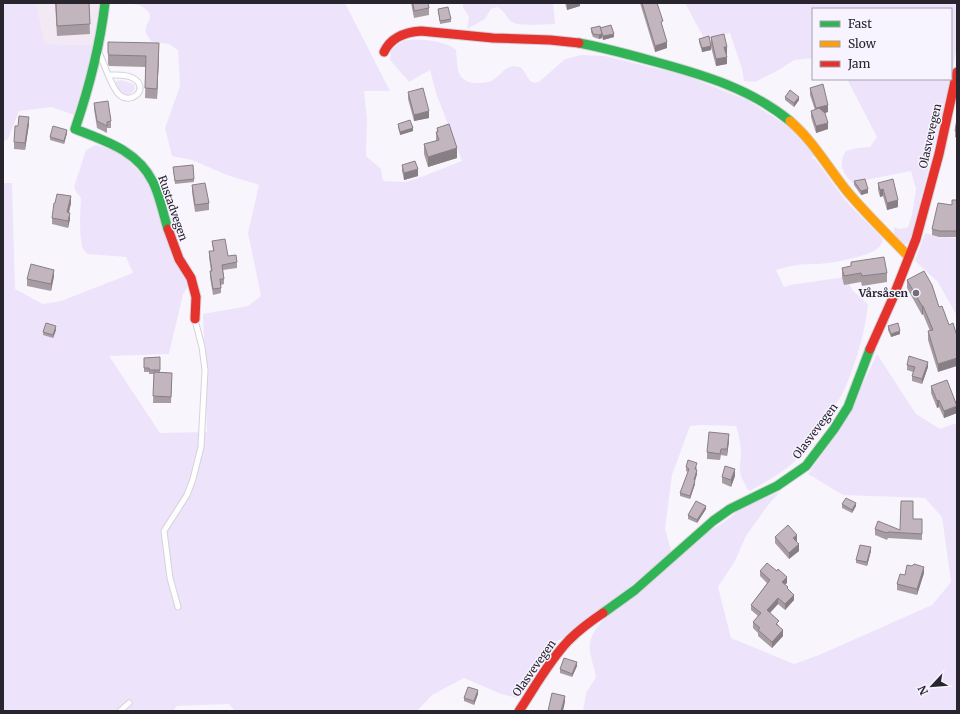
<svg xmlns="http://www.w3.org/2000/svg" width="960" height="714" font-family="Merriweather,serif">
	<rect width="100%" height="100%" fill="#f8f6fc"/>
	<path fill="#f3e9f5" d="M36,3h65l-6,42 -50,-1z"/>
	<g fill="#ede4fb">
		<path d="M3,3h33l9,41 50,1 -21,70 -23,-8 -32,4 -11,28 -5,3z"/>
		<path d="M129,3h216l45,88h-26l3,28 -1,37 15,13 2,12 22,1 11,-3 46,-18 -26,-68 -6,-23 -21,12 -19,-22 1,-9c3,-3 8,-8 12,-10 12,-4 45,0 53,9 2,16 -1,31 19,33 6,0 13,0 18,-3 11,-7 13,-18 29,-12l8,13 5,2 5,-2 25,-22 16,-4 24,1 82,20 60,24 41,26 27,30 -4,2 4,1 30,41 38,39c-1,4 -2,7 -6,10 -11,8 -44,14 -58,15 -7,0 -14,0 -22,1 -7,1 -14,3 -21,5l8,17 6,-2 55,-8 8,14 15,13c-2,26 -15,71 -28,94 -8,13 -17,25 -26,38 -5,7 -10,16 -16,22 -13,14 -32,23 -48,33l-3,-2c-2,-7 -7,-11 -7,-18 -1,-5 1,-11 1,-16 0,-10 -2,-20 -5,-29l-34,-1 -12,1 -18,49 -7,54 7,24 -101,81 -18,9 -36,55 -16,-4 -37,-16 -32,17 -15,16h-182l-6,-7 -52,2 -4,5h-170v-528h9l3,106 28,15 18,-3 72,-28 -7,-16 -38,-3c-3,-2 -5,-4 -6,-8 -3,-14 -2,-33 -1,-48l-5,-6 -2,-5 12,-37 10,-5 25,8 29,30 38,101 -2,6 -3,4 -14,60 -60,2 51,77 47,-1 -4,-118 45,-8 13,-10 -13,-63 11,-48 -32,-10 -35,-15 -20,-4 -7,-28 15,-42 -2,-36 -9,-6 -17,-2c-3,-3 -8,-10 -6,-14 2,-8 9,-13 -2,-20 -4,-4 -10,-3 -15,-5z"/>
		<path d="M463,3h90l2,21c-10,0 -35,3 -43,-2 -6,-3 -5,-10 -15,-15l-6,2 -6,10 -18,10 2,-12 -6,-10z"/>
		<path d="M685,3h272v43l-6,32v-69h-138v49l-19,2 -15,10 -24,12 -11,-1 -2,-12 -12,-36 -25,7z"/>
		<path d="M847,79h104l-41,163 -5,3 -11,-11v-7l6,2 8,-2 4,-12 4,-26 -5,-18 -56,11v3c-12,-11 -18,-20 -9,-34l11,-3 13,-1 7,-10z"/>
		<path d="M121,80l13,4 1,5c-4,6 -8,7 -14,4l-6,-10 2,-2z"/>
		<path d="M925,233l10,3 22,2v78l-19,-34 -23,-21z"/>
		<path d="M877,354l39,60 24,15 17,-6v288h-374l3,-18 10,-16c-5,-26 -14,-32 6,-56l98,-84 24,-15 18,-14 38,-16 -12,13 -22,31 -11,25 -17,26 13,51 63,26 25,-9 113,-50 19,-23 -9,-65 -17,-19 -82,-3 -35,-21 40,-58z"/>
	</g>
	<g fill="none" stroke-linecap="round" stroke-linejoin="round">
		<defs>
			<g id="lane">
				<path d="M100,55c5,11 10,28 17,37 11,16 35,-3 16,-14 -7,-4 -17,-3 -24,-3"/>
				<path d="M178,607l-8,-29 -6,-47 23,-36 6,-16 8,-32 4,-77 -3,-23 -7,-27"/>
				<path d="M120,711l9,-8"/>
			</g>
			<g id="fast">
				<path d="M105,3c-5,43 -16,85 -30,126 30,12 62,21 78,53 7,14 10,32 15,47"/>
				<path d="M579,43c26,5 52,12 77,19 48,13 95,27 134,59"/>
				<path d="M603,613l32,-23 78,-69 17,-12 47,-23 29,-20 28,-37 14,-22 22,-58"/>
			</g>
			<path id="slow" d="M790,121c23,20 37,45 56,69 20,24 42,45 63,67"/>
			<g id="jam">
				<path d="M384,52c7,-15 22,-20 37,-21l72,7 57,2 29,3"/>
				<path d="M168,229l11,30 12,19 5,19 -1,22"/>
				<path d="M870,349l22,-49 24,-61 23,-85 18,-82"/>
				<path d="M519,711c16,-24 30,-50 50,-71 10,-10 22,-19 34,-27"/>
			</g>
		</defs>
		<use href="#lane" stroke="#d5d2da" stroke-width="7"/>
		<use href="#fast" stroke="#d5d2da" stroke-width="11"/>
		<use href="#slow" stroke="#d5d2da" stroke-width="11"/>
		<use href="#jam" stroke="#d5d2da" stroke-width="11"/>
		<use href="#lane" stroke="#fefeff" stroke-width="5"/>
		<use href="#fast" stroke="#30b455" stroke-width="9"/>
		<use href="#slow" stroke="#ff9f0a" stroke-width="9"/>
		<use href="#jam" stroke="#e5322d" stroke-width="9"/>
	</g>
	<g fill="#a89ca3">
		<path d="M55,3h34l1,31 -33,2z"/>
		<path d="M411,3h17l1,5v7l-15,3z"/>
		<path d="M565,3h15v3l-13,4z"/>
		<path d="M640,3h17l10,45 -12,4z"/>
		<path d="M438,9l13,10v3l-11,2z"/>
		<path d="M591,28h9l14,9 -11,3 -1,-3v1l-3,1 -6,-2 -2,-5z"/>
		<path d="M711,37l16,17h-1l1,10 -11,2 -5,-19v3l-9,2 -3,-10v-3l12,4z"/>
		<path d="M108,42l51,12 -2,45 -12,-1 1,-31 -37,-1 -1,-2z"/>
		<path d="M810,88l18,24 -3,1 3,16 -12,4 -5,-16v-6l4,-1 -5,-15z"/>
		<path d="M408,92l21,26 -15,3 -6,-22z"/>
		<path d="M785,97l14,3 -5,7 -9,-7z"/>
		<path d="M94,103l17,18v7h-4v5l-10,-5 -3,-19z"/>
		<path d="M957,119v19l-2,-1v-6z"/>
		<path d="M29,124l-4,26 -11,-1v-7l4,-16z"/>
		<path d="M398,124l15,7 -13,4 -2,-8z"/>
		<path d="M437,128l20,30 -29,9 -4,-13v-10l12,-3v-9h1z"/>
		<path d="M67,133l-3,11 -14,-4v-3z"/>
		<path d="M402,165l16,11 -14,4 -2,-9z"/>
		<path d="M173,167l21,12v3l-19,2z"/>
		<path d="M854,181l14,12 -7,2 -7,-10z"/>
		<path d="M878,183l20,24 -11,3 -4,-14 -3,1 -2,-7z"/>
		<path d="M192,185l17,18v7l-14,2 -3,-20z"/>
		<path d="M957,200v37h-18l-7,-2v-6z"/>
		<path d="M71,203l-2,10 1,6 -2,9 -16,-4v-6z"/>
		<path d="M212,241l16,15 9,6v6l-14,2 1,9v5l-3,1v8l-8,2 -3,-18v-6h1l-2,-14v-6h4z"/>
		<path d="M851,262l36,11v9l-25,4 -1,-4 -17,3 -2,-8v-9l9,-2z"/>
		<path d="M54,276l-3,15 -24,-5v-7z"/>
		<path d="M907,280l32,27 -1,65 -10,-32v-9h2l-7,-17 -1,1 -15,-27z"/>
		<path d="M888,326l12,8 -9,3 -3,-7z"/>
		<path d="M56,330l-3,8 -10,-3v-3z"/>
		<path d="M160,357v15l12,8 -1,23h-18l1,-29h-5v-2h-5v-14z"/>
		<path d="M907,365l21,2 -6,17 -10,-3v-5l1,-4 -6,-2z"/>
		<path d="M931,386l26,27 -13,5 -5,-11 -2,1 -6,-15z"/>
		<path d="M729,441l-2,15 -6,-1 -1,5 -13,-1v-7z"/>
		<path d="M686,467h11l-1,3 1,4 -2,7v3l-5,15 -10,-3v-3l8,-21 -2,-1z"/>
		<path d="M735,476l-4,11 -9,-4v-6z"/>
		<path d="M842,504l14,2 -4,7 -10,-5z"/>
		<path d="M706,509l-9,14 -9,-4v-4z"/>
		<path d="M913,519h9v21l-34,-2 -1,2 -12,-5v-6l25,1z"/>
		<path d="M775,537l22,5 2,9 -10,8 -14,-16z"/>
		<path d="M871,551l-4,15 -11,-3v-3z"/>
		<path d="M760,571l27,12 -2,1 9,16 -9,10 -7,-6 -8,9 9,13 4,10 -11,12 -14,-12v-3l-5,-5v-6l5,-6 -7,-6v-5l16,-22 -7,-7z"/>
		<path d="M924,573l-7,22 -20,-5v-6l8,-9z"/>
		<path d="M577,666l-5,11 -12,-4v-4z"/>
		<path d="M478,694l-4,11 -10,-4v-3z"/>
	</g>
	<g fill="#887f85">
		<path d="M567,3h13v3l-13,4z"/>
		<path d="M602,34v4l-3,1v-4z"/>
		<path d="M614,34v3l-11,3v-4z"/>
		<path d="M667,42v6l-12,4v-6z"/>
		<path d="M159,43v11l-2,45v-10z"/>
		<path d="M711,46v4l-9,2v-4z"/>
		<rect x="724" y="47" width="3" height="7"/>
		<path d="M727,57v7l-11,2v-7z"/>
		<path d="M799,97v3l-5,7v-4z"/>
		<path d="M828,105v7l-12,3v-7z"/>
		<path d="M429,111v7l-15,3v-6z"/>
		<path d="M29,117v7l-4,26v-7z"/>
		<path d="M828,123v6l-12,4v-7z"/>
		<path d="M413,128v3l-13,4v-3z"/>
		<path d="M67,130v3l-3,11v-3z"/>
		<path d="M457,148v10l-29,9v-10z"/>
		<path d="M418,169v7l-14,4v-7z"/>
		<path d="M868,189v4l-7,2v-4z"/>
		<path d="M883,189v7l-3,1v-7z"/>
		<path d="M71,196v7l-4,16v-7z"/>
		<path d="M898,200v7l-11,3v-7z"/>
		<path d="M70,213v6l-2,9v-7z"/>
		<path d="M54,270v6l-3,15v-7z"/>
		<path d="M922,306h1v8l-1,1z"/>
		<path d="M56,326v4l-3,8v-3z"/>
		<path d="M900,331v3l-9,3v-3z"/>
		<path d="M957,358v8l-19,6v-8z"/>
		<path d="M928,362v5l-6,17v-5z"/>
		<path d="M939,400v7l-2,1v-7z"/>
		<path d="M957,406v7l-13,5v-7z"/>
		<path d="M729,434v7l-2,15v-7z"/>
		<path d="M735,469v7l-4,11v-7z"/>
		<path d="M697,470v4l-3,10v-4z"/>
		<path d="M695,481v3l-5,15v-3z"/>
		<path d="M856,503v3l-4,7v-3z"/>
		<path d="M706,506v3l-9,14v-3z"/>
		<path d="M797,535v7l-4,-4z"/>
		<path d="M799,544v7l-10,8v-6z"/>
		<path d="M871,547v4l-4,15v-4z"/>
		<path d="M924,567v6l-7,22v-6z"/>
		<path d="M787,577v6l-5,4v-5z"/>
		<path d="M794,595v5l-9,10v-6z"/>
		<path d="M778,598v6l-11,12v-6z"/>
		<path d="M783,630v6l-11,12v-6z"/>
		<path d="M577,662v4l-5,11v-3z"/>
		<path d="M478,690v4l-4,11v-4z"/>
		<path d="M565,696v6l-2,9h-2z"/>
	</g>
	<g fill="#c3b5be" stroke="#887f85">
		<path d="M56,3h33l1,21 -33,2z"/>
		<path d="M413,3h15l1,5 -15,3z"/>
		<path d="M642,3h15l6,18 -2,1 6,20 -12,4z"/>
		<path d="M448,7l3,12 -11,2 -2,-12z"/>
		<path d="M611,25l3,9 -11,2 -3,-8z"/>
		<path d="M600,26l2,8 -3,1 -6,-1 -2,-6z"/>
		<path d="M724,34l3,13h-3l3,10 -11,2 -5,-22z"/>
		<path d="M709,36l2,10 -9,2 -3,-9z"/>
		<path d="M108,42l51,1 -2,46 -12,-1 1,-32 -37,-1 -1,-2z"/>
		<path d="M823,84l5,21 -12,3 -6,-20z"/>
		<path d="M423,88l6,23 -15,4 -6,-23z"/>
		<path d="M790,90l9,7 -5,6 -9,-6z"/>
		<path d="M108,101l3,20 -4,1v4l-10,-5 -3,-18z"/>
		<path d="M819,108l6,5 3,10 -12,3 -5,-15z"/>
		<path d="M19,116l10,1 -4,26 -11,-1 1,-16h3z"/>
		<path d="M957,119v12h-2z"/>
		<path d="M410,120l3,8 -13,4 -2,-8z"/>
		<path d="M449,124l8,24 -29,9 -4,-13 15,-4 -3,-8h2l-1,-4z"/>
		<path d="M53,126l14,4 -3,11 -14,-4z"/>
		<path d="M415,161l3,8 -14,4 -2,-8z"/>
		<path d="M193,165l1,14 -19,2 -2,-14z"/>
		<path d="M865,179l3,10 -7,2 -7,-10z"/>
		<path d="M893,179l5,21 -11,3 -4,-14 -3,1 -2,-7z"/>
		<path d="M205,183l4,20 -14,2 -3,-20z"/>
		<path d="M57,194l14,2 -4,16 3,1 -2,8 -16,-3 2,-15h1z"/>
		<path d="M952,200h5v31h-18l-7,-2 6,-26 14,2z"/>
		<path d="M225,239l3,17 8,-1 1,7 -15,3 2,14h-4l1,9 -8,1 -3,-18h2l-3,-20h5l-2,-10z"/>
		<path d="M884,257l3,16 -25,3 -1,-3 -17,3 -2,-8 9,-2v-4z"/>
		<path d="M31,264l23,6 -3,14 -24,-5z"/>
		<path d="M924,271l8,14 7,22 3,-1 7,19 4,-2 4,13v22l-19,6 -10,-33 5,-1 -10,-24h-1l-15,-26z"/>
		<path d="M46,323l10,3 -3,9 -10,-3z"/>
		<path d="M898,323l2,8 -9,3 -3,-8z"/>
		<path d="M909,356l19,6 -6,17 -10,-3 3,-9 -8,-2z"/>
		<path d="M160,357v13h-11v-2h-5v-10z"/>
		<path d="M154,372l18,1 -1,24 -18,-1z"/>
		<path d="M947,380l10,26 -13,5 -5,-11 -2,1 -6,-15z"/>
		<path d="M709,432l20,2 -2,15h-6l-1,5 -13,-2z"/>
		<path d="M688,460l9,3 -2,6 2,1 -3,10 1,1 -5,15 -10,-3 9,-24 -3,-2z"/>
		<path d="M725,466l10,3 -4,11 -9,-3z"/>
		<path d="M846,498l10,5 -4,7 -10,-6z"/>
		<path d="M696,501l10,5 -9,14 -9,-5z"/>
		<path d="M901,501h12v18h9v15l-34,-2 -1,1 -12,-4 3,-8 22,9z"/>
		<path d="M788,525l9,10 -4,3 6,6 -10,9 -14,-16z"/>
		<path d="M860,545l11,2 -4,15 -11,-2z"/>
		<path d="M767,563l10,8 1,-2 9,8 -5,5 6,5 -1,1 7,7 -9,9 -7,-6 -11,12 12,11 -3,3 7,6 -11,12 -14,-12 2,-2 -7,-6 8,-9 -10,-8 19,-25 -10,-9z"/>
		<path d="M914,564l10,3 -7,22 -20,-5 3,-10 5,1 2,-10 5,1z"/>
		<path d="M564,658l13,4 -5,12 -12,-5z"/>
		<path d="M468,687l10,3 -4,11 -10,-3z"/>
		<path d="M552,693l13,3 -4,15h-13z"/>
	</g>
	<circle fill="#716e77" stroke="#f7f3ff" stroke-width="1.5" cx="916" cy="293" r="4"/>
	<g text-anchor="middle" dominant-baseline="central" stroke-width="3" stroke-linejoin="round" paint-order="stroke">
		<g font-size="11" fill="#29252f" stroke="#f7f3ff">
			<text transform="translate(930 136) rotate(-77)">Olasvevegen</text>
			<text transform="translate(173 208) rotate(71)">Rustadvegen</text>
			<text transform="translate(815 431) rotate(-53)">Olasvevegen</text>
			<text transform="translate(534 668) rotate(-55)">Olasvevegen</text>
		</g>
		<g font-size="11" font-weight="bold" fill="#29252f" stroke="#f7f3ff" text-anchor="end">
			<text x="908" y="293">Vårsåsen</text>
		</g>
	</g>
	<rect width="960" height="714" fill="none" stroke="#29252f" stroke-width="8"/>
	<rect x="812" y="8" width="140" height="72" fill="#f7f3ff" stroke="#a5a1ac"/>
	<rect x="820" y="21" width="20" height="6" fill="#30b455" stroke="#a5a1ac"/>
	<text x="848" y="28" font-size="12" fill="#29252f">Fast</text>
	<rect x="820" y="41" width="20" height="6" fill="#ff9f0a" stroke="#a5a1ac"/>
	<text x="848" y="48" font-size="12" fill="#29252f">Slow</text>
	<rect x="820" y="61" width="20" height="6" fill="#e5322d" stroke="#a5a1ac"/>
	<text x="848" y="68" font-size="12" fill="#29252f">Jam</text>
	<g transform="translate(932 686) rotate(244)" stroke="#f7f3ff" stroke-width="3" paint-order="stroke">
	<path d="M0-3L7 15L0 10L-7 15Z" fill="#29252f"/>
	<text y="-6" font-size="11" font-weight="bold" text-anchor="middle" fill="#29252f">N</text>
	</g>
</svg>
